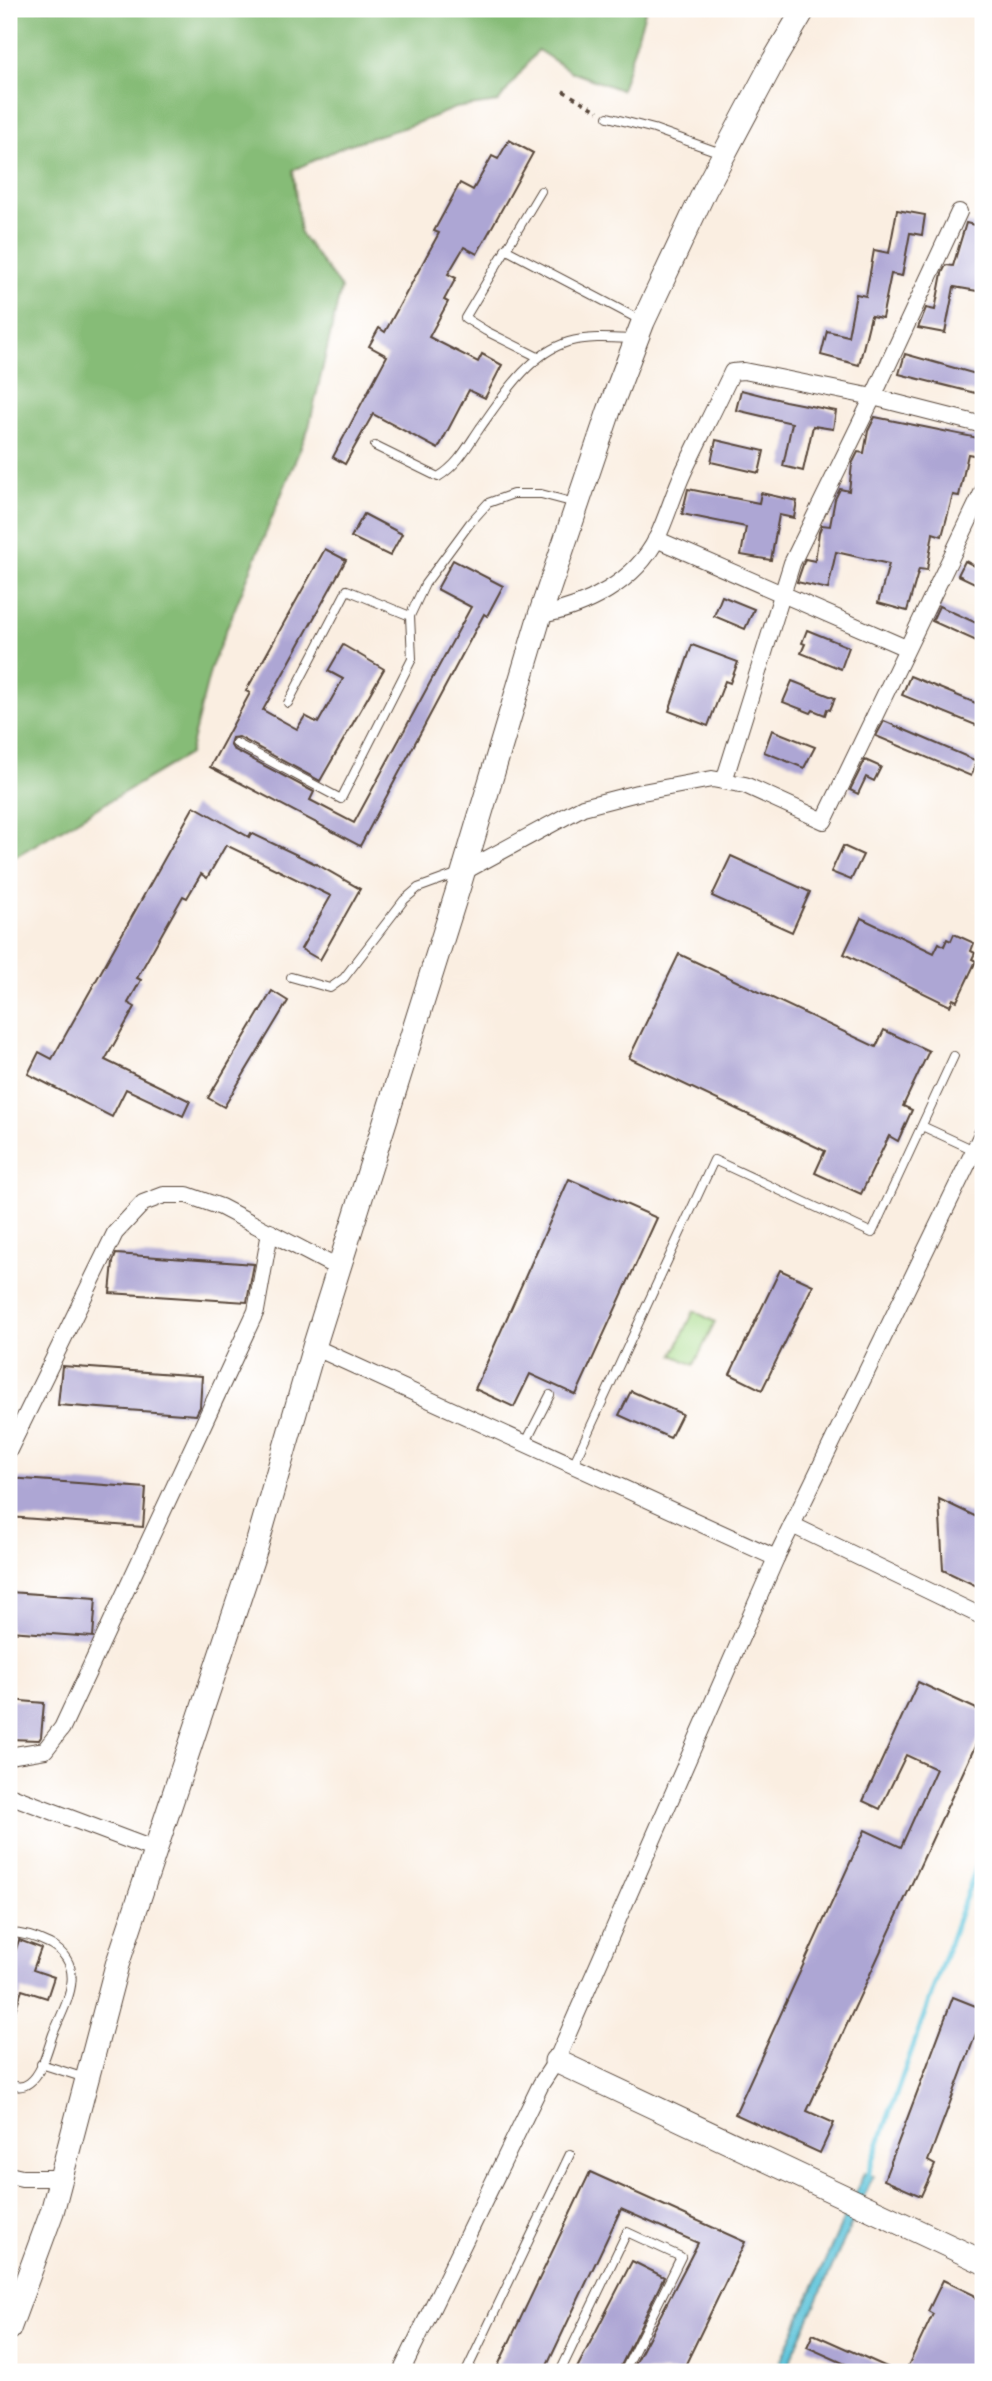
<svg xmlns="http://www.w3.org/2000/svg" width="992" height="2381" font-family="Delius,sans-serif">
	<rect width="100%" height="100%" fill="#fff"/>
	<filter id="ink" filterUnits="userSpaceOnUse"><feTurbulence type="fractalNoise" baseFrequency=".0143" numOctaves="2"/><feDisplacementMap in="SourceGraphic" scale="14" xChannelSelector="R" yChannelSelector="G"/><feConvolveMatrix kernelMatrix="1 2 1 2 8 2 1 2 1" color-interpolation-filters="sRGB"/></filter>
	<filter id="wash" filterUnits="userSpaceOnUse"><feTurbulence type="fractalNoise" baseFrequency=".00686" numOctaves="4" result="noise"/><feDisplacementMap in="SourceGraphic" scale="28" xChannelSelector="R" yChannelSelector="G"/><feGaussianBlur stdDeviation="1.57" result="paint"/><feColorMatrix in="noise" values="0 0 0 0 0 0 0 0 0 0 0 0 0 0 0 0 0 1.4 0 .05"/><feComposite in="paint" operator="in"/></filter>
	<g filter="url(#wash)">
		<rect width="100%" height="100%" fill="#faeee1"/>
		<path fill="#a8dc8b" stroke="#728354" stroke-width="2" d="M694,1311l21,11 -21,43 -21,-10z"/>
		<path fill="#86bc77" stroke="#60734a" stroke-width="2" d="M9,9h637l-25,81 -49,-18 -34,-22 -40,52 -43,6 -43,17 -65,20 -54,25 7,63 41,55 -32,139 -98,240 -22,87 -180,106z"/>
		<path fill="#5ec5db" stroke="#4c787c" stroke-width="2" d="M864,2173l9,3 -88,196h-9z"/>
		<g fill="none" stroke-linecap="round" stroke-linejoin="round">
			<path stroke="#5ec5db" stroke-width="5" d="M866,2180l117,-332"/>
		</g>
		<g id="blocks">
			<g fill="#ada6d4">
				<path d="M509,140l24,13 -56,101 -13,-7 -16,27 8,4 -12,22 4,2 -19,35 49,25 4,-8 20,11 -17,33 -16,-8 -31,59 -65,-35 -28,50 -12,-7 54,-101 -18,-10 10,-18 6,4 54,-99 -5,-2 26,-48 13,7 19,-34 6,3z"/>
				<path d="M897,210l28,5 -3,20 -12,-2 -8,43 -11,-2 -9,44 -11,-2 -12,49 -38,-10 6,-24 21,5 8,-42 10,2 8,-46 15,3z"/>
				<path d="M966,223l17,4v65l-29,-5 -9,46 -27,-5 8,-20 9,2 7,-37 4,-8 7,1z"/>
				<path d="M905,354l78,22v19l-84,-21z"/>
				<path d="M741,390l44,11 51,10 -3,18 -20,-3 -10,45 -20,-5 9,-43 -56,-13z"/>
				<path d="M875,417l108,22v18l-15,-3 -9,42 -6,-1 -11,41 -9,-3 -6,37 -8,-1 -12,42 -29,-8 11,-39 -53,-12 -8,37 -31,-7 8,-23 10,2 4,-29 3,-7 8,1 5,-27 5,-10 9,2 3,-27 6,-12 6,1 4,-22z"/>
				<path d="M716,440l48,11 -5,22 -48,-11z"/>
				<path d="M688,489l71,14 2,-10 36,8 -3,17 -15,-3 -8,45 -30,-5 5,-28 -64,-13z"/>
				<path d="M364,514l38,20 -12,22 -39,-19z"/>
				<path d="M325,549l21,11 -83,150 34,19 8,-13 13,7 25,-44 -15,-8 15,-26 41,24 -64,112 -81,-44 -7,1 -2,6 3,5 81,43 -4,8 44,23 117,-216 -34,-18 16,-29 50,26 -16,30 -3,-2 -124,232 -150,-79 40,-74 -4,-2z"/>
				<path d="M965,561l18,9v17l-25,-12z"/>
				<path d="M722,596l32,13 -9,20 -31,-13z"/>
				<path d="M939,606l44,20v18l-51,-23z"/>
				<path d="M807,630l42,17 -8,22 -40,-16 4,-9 -3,-1z"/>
				<path d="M692,645l46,17 -8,21 -5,-2 -17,45 -39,-15z"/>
				<path d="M910,676l73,30v22l-81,-33z"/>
				<path d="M792,681l43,17 -5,12 -3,-1 -2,6 -12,-5 -2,3 -28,-11z"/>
				<path d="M884,721l93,40 -6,15 -95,-40z"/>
				<path d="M772,730l43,17 -11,21 -40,-16z"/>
				<path d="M865,760l16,7 -7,14 -8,-4 -8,17 -8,-4z"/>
				<path d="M194,806l55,31 2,-4 67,32 42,24 -40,71 -19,-11 30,-53 -105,-51 -19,33 -6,-4 -14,24 -4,-2 -46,82 4,2 -13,23 7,4 -30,53 85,41 -7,15 -57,-27 -14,28 -84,-43 11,-22 13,7z"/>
				<path d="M843,846l20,9 -12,25 -20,-8z"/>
				<path d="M731,856l79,36 -18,40 -80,-36z"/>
				<path d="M861,918l73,35 5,-10 5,3 3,-7 4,2 3,-7 20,9 -3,8 4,2 -3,6 4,2 -19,40 -4,-2 -3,7 -106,-52z"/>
				<path d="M679,954l197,93 8,-17 45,21 -26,55 9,4 -14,31 -9,-5 -28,58 -46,-21 10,-22 -196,-93z"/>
				<path d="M272,991l16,10 -64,106 -16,-9z"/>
				<path d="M569,1179l88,39 -81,177 -46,-21 -16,33 -39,-18z"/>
				<path d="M116,1254l138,10 -7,38 -137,-9 3,-31z"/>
				<path d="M780,1270l33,15 -51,105 -32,-16z"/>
				<path d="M62,1366l140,10 -2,31 -4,8 -138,-10z"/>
				<path d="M631,1391l51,23 -12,24 -51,-23z"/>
				<path d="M9,1478l137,10 -3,39 -134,-10z"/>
				<path d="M939,1499l44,21v69l-40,-19z"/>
				<path d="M9,1592l87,6 -3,39 -84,-6z"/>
				<path d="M918,1682l65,30v17l-176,382 27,12 -14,30 -85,-39 130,-284 36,17 35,-78 -30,-14 -26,54 -17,-8z"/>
				<path d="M9,1700l35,3 -3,34 -2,3 -30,-1z"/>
				<path d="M19,1940l22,8 -8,22 21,7 -7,21 -25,-8 -11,33 -2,-1v-51z"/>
				<path d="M953,1997l30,12v6l-55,146 7,4 -14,31 -37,-16z"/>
				<path d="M590,2172l155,70 -63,130h-51l67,-129 -77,-34 -77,163h-49z"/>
				<path d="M632,2261l32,16 -46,95h-43z"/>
				<path d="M943,2280l31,15 9,18v50l-4,9h-74l28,-58 -5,-3z"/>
				<path d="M813,2334l85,38h-35l-56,-25z"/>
			</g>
		</g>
	</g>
	<g filter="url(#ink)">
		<use href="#blocks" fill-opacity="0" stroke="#58473b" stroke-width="2"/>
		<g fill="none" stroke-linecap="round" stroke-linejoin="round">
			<defs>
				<g id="lane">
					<path d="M608,117l46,12 67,24"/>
					<path d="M505,249l135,71"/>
					<path d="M538,357l-52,-26 -21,-13 76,-127"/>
					<path d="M375,446l63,31c20,-12 29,-30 42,-49 23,-32 49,-74 88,-86 21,-6 44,-4 65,-3"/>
					<path d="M288,703l59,-113 63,26"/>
					<path d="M236,743l105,56 71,-140 -2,-43 15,-32 45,-61 18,-20 25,-9h28l34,9"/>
					<path d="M291,977l39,11 14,-10 60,-78 14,-12 41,-15"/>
					<path d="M922,1126l52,24"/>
					<path d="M525,1444l25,-49"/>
					<path d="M573,1465l141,-305 158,73 82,-177"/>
					<path d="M9,1933c14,0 29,5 41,11 39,22 16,59 3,90 -5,14 -11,40 -24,49 -7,5 -12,4 -20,1"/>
					<path d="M41,2064l44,14"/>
					<path d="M466,2372l104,-218"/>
					<path d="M560,2372l67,-140 54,25 -57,115"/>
				</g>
				<g id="street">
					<path d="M656,539l250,109"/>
					<path d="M540,615c45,-7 96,-34 117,-77 10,-21 16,-43 26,-65 16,-34 33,-67 49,-101l12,-1 129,26 110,28"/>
					<path d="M724,781l68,-218 81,-166 86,-185"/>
					<path d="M463,872l120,-65 54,-14 75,-14 33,6 79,36 159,-330"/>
					<path d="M314,1347l462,211"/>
					<path d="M9,1450l106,-217 28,-30 21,-8h23l34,12 117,61"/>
					<path d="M792,1525l191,92"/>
					<path d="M9,1756l36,-6 17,-22 194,-417 14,-79"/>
					<path d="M9,1795l146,55"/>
					<path d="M9,2175l13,3h39"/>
					<path d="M401,2372l140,-288 15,-23 220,-503 207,-426"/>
				</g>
				<g id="secondary">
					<path d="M556,2061l427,201"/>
					<path d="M9,2329l43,-117 65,-247 139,-417 58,-201 145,-461 81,-271 69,-204 34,-89 62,-132 69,-130 30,-51"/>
				</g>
			</defs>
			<use href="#lane" stroke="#58473b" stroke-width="10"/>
			<use href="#street" stroke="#58473b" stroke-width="18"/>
			<use href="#secondary" stroke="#58473b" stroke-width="25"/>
			<path stroke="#58473b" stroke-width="3.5" stroke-dasharray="5 5" stroke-linecap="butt" d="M563,91l35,20"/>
			<use href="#lane" stroke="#fff" stroke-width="8"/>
			<use href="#street" stroke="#fff" stroke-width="16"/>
			<use href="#secondary" stroke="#fff" stroke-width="23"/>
		</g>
	</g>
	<rect width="992" height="2381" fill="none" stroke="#fff" stroke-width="35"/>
</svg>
